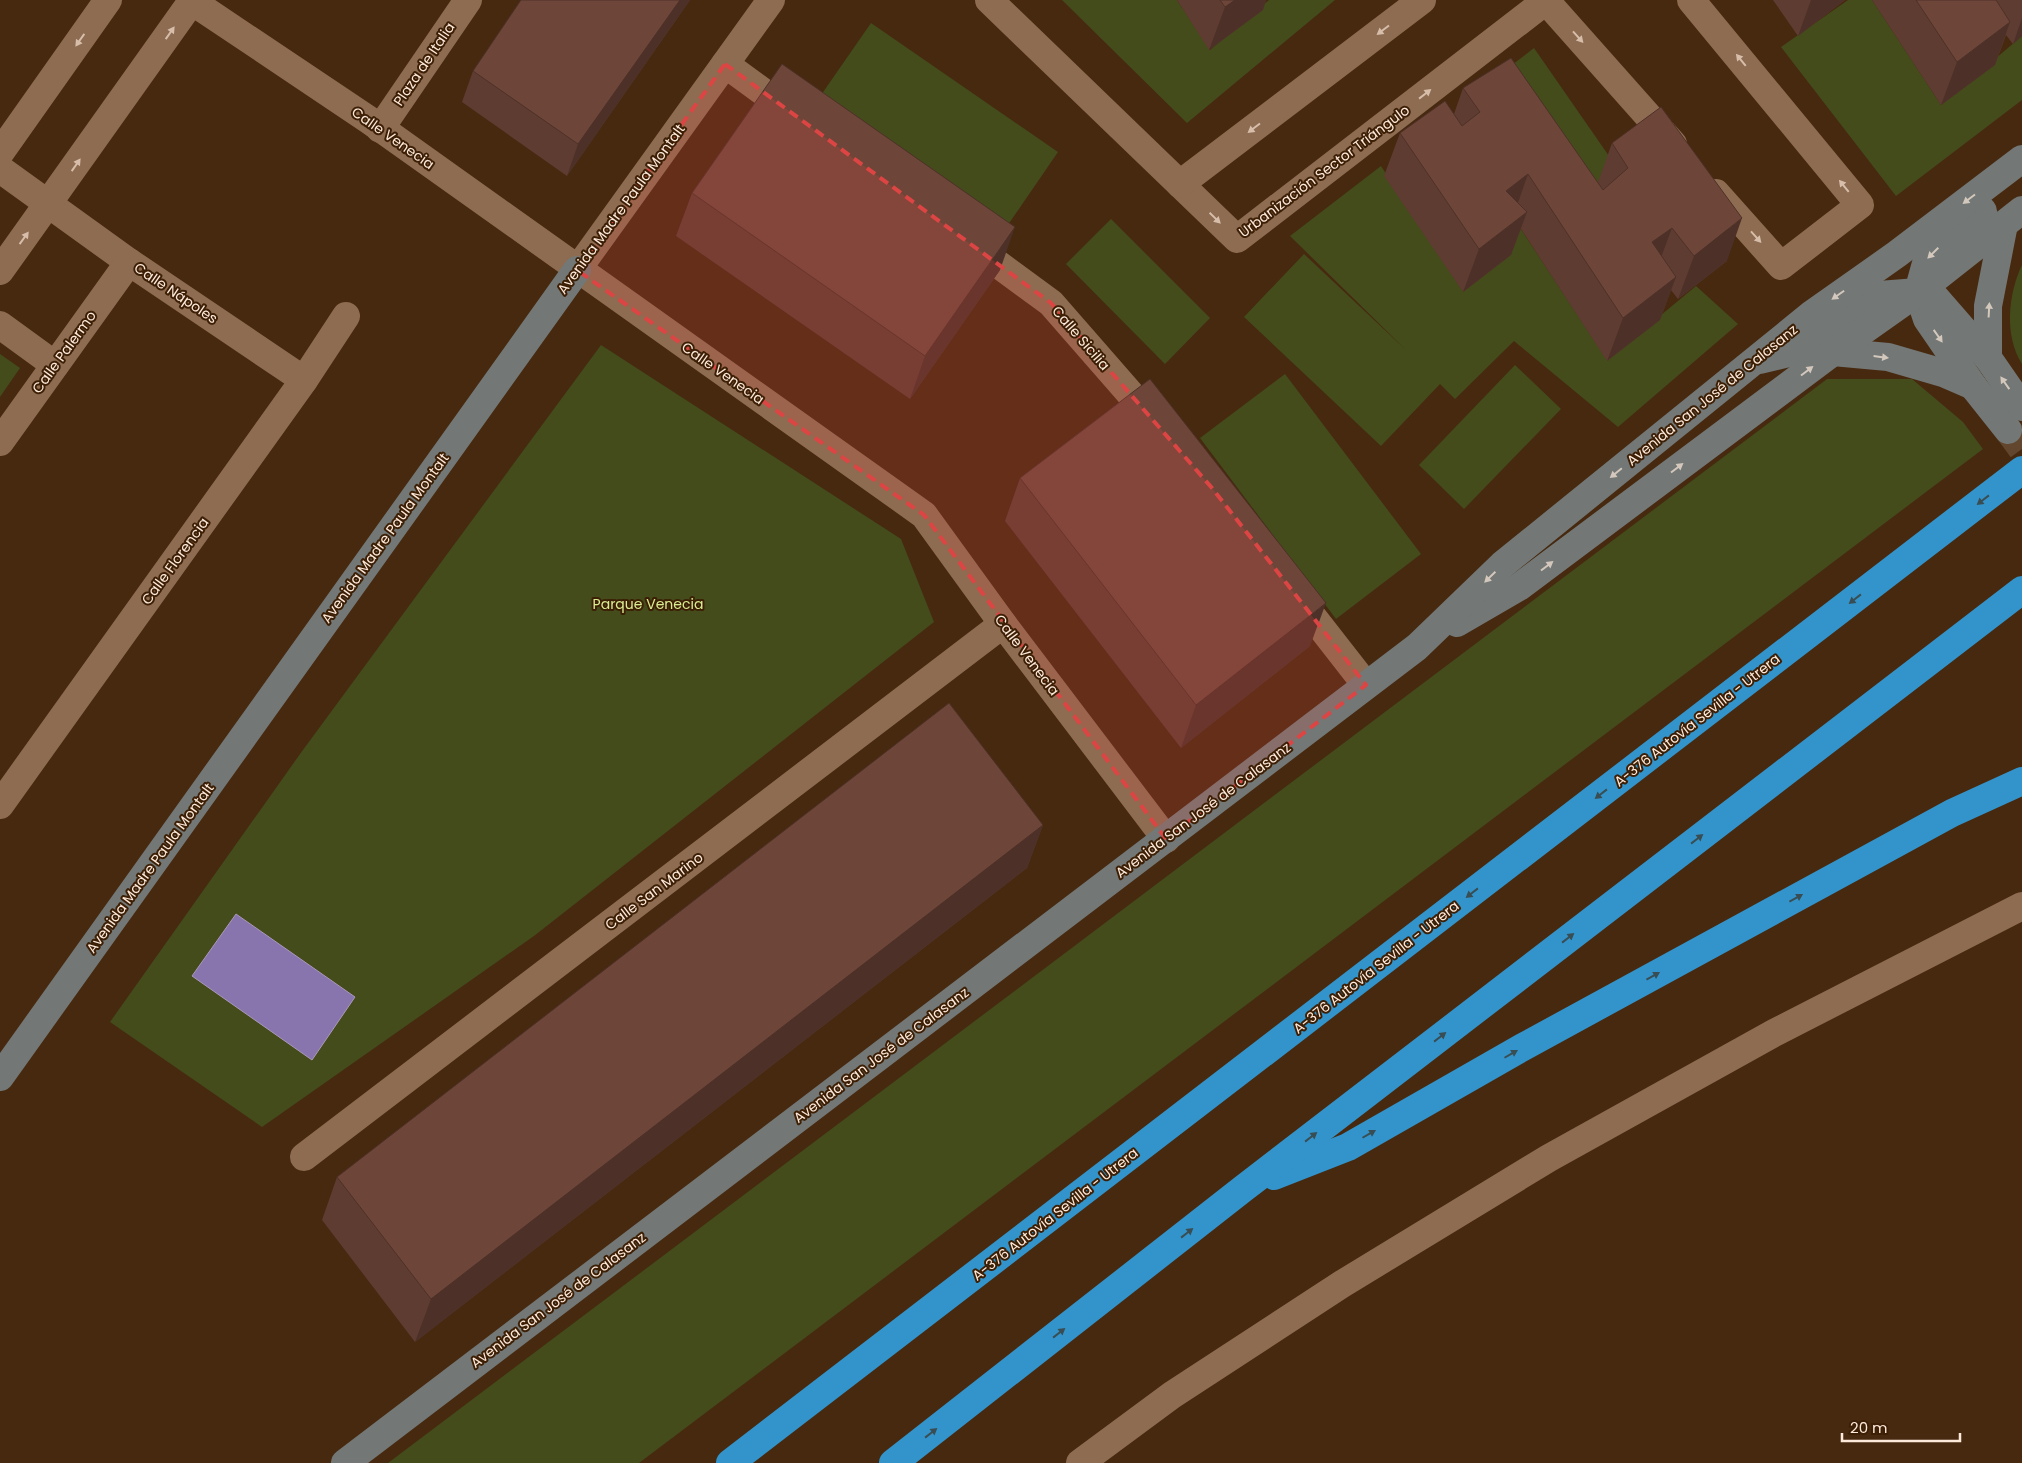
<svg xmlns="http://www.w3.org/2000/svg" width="2022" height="1463" font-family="Poppins,sans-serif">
	<rect width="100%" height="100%" fill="#472910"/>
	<g fill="#434c1a">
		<path d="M1062,0h115l33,50 59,-50h66l-148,123z"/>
		<path d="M1848,0h24l69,105 81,-69v64l-126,96 -115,-149z"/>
		<path d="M871,23l187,129 -59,86 -187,-130z"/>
		<path d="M1534,48l84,121 -49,37 -100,-108z"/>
		<path d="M1381,166l82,125 50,-74 94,143 89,-74 42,38 -120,103 -104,-86 -59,58 -15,-15 -59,62 -137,-129 60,-63 102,96 -116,-114z"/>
		<path d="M1111,219l99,99 -45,46 -99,-100z"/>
		<path d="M2022,265v99c-18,-28 -14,-70 0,-99z"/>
		<path d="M601,345l300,194 33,83 -400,314 -272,191 -152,-105 190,-268z"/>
		<path d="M0,354l20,14 -20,29z"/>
		<path d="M1515,365l46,44 -97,100 -45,-44z"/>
		<path d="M1285,374l136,180 -85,65 -136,-181z"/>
		<path d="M1827,379h85l51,43 20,27 -1344,1014h-251z"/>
	</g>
	<path fill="#8875ae" stroke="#ab98bc" d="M236,914l119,83 -43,63 -120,-84z"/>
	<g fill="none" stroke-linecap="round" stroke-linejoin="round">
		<path stroke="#62462e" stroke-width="28" stroke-dasharray="28 14" stroke-linecap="butt" d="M2008,430l14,19"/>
		<g stroke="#8e6c51" stroke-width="28">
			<path d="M190,0l179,120 555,395 79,109 163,215"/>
			<path d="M989,0l248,239 310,-239"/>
			<path d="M1691,0l169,205 -79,61 -65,-73"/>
			<path d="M1546,1l127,143"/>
			<path d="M725,64l67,49"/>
			<path d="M380,129l88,-129"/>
			<path d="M0,153l108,-153"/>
			<path d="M0,169l129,93 175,118"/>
			<path d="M1180,184l242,-184"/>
			<path d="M972,245l79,58 103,118"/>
			<path d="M577,270l194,-270"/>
			<path d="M0,271l192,-270"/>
			<path d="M0,325l55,40"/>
			<path d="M0,442l129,-180"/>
			<path d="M1295,594l71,91"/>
			<path d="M0,805l304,-425 42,-64"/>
			<path d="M304,1157l699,-533"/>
			<path d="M1080,1463l92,-68 170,-111 207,-126 225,-125 248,-127"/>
		</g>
		<g stroke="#737876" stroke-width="28">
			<path d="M1983,211l-55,45 -10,36 9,27 46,67 35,44"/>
			<path d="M1833,352l55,5 55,16 30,13"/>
			<path d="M1988,358v-52l16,-82"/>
			<path d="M1760,360l46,-11 73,-54 39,-3 16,4 54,62 34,49"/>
			<path d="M1457,623l62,-36 314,-235 85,-60 104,-82"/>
			<path d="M0,1077l577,-807"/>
			<path d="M345,1463l1072,-816 85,-82 310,-251 85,-60 125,-95"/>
		</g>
		<g stroke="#3394cb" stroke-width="28">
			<path d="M1274,1176l74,-29 175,-100 429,-234 70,-32"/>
			<path d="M730,1463l1292,-993"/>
			<path d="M893,1463l351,-275 778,-598"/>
		</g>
	</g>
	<g fill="#5f3c31">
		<path d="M521,0h169l-123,176 -105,-74 11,-31z"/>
		<path d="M1177,0h89l-3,10 -54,40z"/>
		<path d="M1773,0h72l-47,36z"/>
		<path d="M1872,0h150v36l-9,8 -7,-9 -11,30 -54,40z"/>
		<path d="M1463,88l135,94 14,-39 115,118 -49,38 -7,-9 -11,30 -53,41 -86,-132 -10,26 -48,37 -79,-116 16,-43 54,-19z"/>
		<path d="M692,193l308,77 -90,129 -234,-163z"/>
		<path d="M1020,478l290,168 -129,102 -176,-227z"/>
		<path d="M1043,825l-16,43 -612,474 -93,-122 15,-43z"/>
	</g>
	<g fill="#4d3128">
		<path d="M680,0h10l-123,176 11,-32z"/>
		<path d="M1235,0h31l-3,10 -54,40 16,-43z"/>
		<path d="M1811,0h34l-47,36z"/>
		<path d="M2022,18v18l-9,8z"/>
		<path d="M2010,22l-15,43 -54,40 16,-43z"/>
		<path d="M1528,174l-15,43 -7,-26z"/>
		<path d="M1527,212l-16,43 -48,37 16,-43z"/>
		<path d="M1742,218l-15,43 -49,38 16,-43z"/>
		<path d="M1015,227l-15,43 -90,129 15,-43z"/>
		<path d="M1672,228l-16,43 -4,-29z"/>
		<path d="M1676,277l-16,43 -53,41 16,-43z"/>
		<path d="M1326,603l-16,43 -129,102 15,-43z"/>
		<path d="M1043,825l-16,43 -612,474 16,-43z"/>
	</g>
	<g fill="#6e4639" stroke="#4d3128">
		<path d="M521,0h159l-102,144 -105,-73z"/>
		<path d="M1220,0h15l-10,7z"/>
		<path d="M1916,0h80l14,22 -53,40z"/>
		<path d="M1511,58l92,132 25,-22 -16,-25 49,-36 81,111 -48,38 -22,-28 -20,14 24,35 -53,41 -95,-144 -22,17 21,21 -48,37 -79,-116 45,-32 17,25 18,-14 -17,-24z"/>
		<path d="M782,64l233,163 -90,129 -233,-163z"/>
		<path d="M1150,379l176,224 -130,102 -176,-227z"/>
		<path d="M949,703l94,122 -612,474 -94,-122z"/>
	</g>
	<defs><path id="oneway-solid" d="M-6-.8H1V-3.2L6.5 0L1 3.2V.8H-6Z" transform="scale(1.25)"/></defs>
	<g fill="#d7beab">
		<use href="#oneway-solid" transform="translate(1383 30) rotate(143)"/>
		<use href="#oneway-solid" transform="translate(170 33) rotate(-55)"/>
		<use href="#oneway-solid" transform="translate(1578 37) rotate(48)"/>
		<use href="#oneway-solid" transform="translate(80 40) rotate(125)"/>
		<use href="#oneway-solid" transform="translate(1741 60) rotate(-129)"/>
		<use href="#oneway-solid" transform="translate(1425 94) rotate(-38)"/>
		<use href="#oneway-solid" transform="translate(1254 128) rotate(143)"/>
		<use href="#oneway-solid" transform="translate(76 165) rotate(-55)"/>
		<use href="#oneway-solid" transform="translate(1844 186) rotate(-129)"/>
		<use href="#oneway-solid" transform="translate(1215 218) rotate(44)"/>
		<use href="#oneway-solid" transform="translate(1756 237) rotate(48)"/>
		<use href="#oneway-solid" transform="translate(24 238) rotate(-54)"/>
	</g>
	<g fill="#d4c8bd">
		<use href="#oneway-solid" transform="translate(1969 199) rotate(143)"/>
		<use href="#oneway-solid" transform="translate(1933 253) rotate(135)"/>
		<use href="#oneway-solid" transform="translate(1838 295) rotate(145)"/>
		<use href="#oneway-solid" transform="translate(1989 310) rotate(-87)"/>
		<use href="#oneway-solid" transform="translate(1938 336) rotate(55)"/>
		<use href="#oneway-solid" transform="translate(1881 357) rotate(7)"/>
		<use href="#oneway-solid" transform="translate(1807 371) rotate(-37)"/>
		<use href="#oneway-solid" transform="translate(2005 383) rotate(-125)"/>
		<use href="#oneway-solid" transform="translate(1677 468) rotate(-37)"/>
		<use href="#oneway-solid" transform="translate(1616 473) rotate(141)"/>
		<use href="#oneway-solid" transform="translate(1547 566) rotate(-37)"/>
		<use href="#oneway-solid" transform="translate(1490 577) rotate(136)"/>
	</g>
	<g fill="#384e54">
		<use href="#oneway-solid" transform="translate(1983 500) rotate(142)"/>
		<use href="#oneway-solid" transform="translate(1855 599) rotate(142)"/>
		<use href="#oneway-solid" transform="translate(1601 794) rotate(142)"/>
		<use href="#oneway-solid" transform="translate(1697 839) rotate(-38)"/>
		<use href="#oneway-solid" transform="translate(1472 893) rotate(142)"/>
		<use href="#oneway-solid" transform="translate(1796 898) rotate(-29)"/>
		<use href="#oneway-solid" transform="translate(1568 938) rotate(-38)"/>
		<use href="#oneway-solid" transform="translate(1653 976) rotate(-29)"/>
		<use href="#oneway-solid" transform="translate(1440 1037) rotate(-38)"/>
		<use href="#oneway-solid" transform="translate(1511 1054) rotate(-30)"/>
		<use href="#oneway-solid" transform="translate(1369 1134) rotate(-30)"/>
		<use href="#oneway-solid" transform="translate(1311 1137) rotate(-38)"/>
		<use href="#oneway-solid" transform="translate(1187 1233) rotate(-38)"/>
		<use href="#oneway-solid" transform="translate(1059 1333) rotate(-38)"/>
		<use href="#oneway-solid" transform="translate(931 1433) rotate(-38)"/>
	</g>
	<path fill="#dc4543" fill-opacity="0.2" stroke="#dc4543" stroke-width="4" stroke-dasharray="10 6" stroke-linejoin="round" d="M725,64l326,239 161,185 154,197 -200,154 -242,-324 -347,-245z"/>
	<g text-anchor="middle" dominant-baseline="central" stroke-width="4" stroke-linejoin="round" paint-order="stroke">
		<g font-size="14" fill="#feeadb" stroke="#3c1f05">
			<text transform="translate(424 64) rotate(-56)">Plaza de Italia</text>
			<text transform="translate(393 138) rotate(35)">Calle Venecia</text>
			<text transform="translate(1324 171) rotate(-37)">Urbanización Sector Triángulo</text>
			<text transform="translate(621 209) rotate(-54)">Avenida Madre Paula Montalt</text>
			<text transform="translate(176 293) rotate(34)">Calle Nápoles</text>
			<text transform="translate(1081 338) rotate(49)">Calle Sicilia</text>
			<text transform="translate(64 352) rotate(-54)">Calle Palermo</text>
			<text transform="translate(723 373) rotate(35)">Calle Venecia</text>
			<text transform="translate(1712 395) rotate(-39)">Avenida San José de Calasanz</text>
			<text transform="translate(385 538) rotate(-54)">Avenida Madre Paula Montalt</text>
			<text transform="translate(175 561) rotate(-54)">Calle Florencia</text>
			<text transform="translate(1027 655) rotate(53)">Calle Venecia</text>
			<text transform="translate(1697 720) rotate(-38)">A-376 Autovía Sevilla - Utrera</text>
			<text transform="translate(1203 810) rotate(-37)">Avenida San José de Calasanz</text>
			<text transform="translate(150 868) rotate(-54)">Avenida Madre Paula Montalt</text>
			<text transform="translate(654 891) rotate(-37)">Calle San Marino</text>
			<text transform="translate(1376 967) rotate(-38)">A-376 Autovía Sevilla - Utrera</text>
			<text transform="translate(881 1055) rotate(-37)">Avenida San José de Calasanz</text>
			<text transform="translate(1055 1214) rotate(-38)">A-376 Autovía Sevilla - Utrera</text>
			<text transform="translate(558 1300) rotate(-37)">Avenida San José de Calasanz</text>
		</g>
		<g font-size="14" fill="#d9ed91" stroke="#3c1f05">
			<text x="648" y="604">Parque Venecia</text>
		</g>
	</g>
	<path d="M1842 1433v8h118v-8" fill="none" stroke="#feeadb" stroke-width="2.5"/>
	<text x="1850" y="1433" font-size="15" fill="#feeadb" stroke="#3c1f05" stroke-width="4" paint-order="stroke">20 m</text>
</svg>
